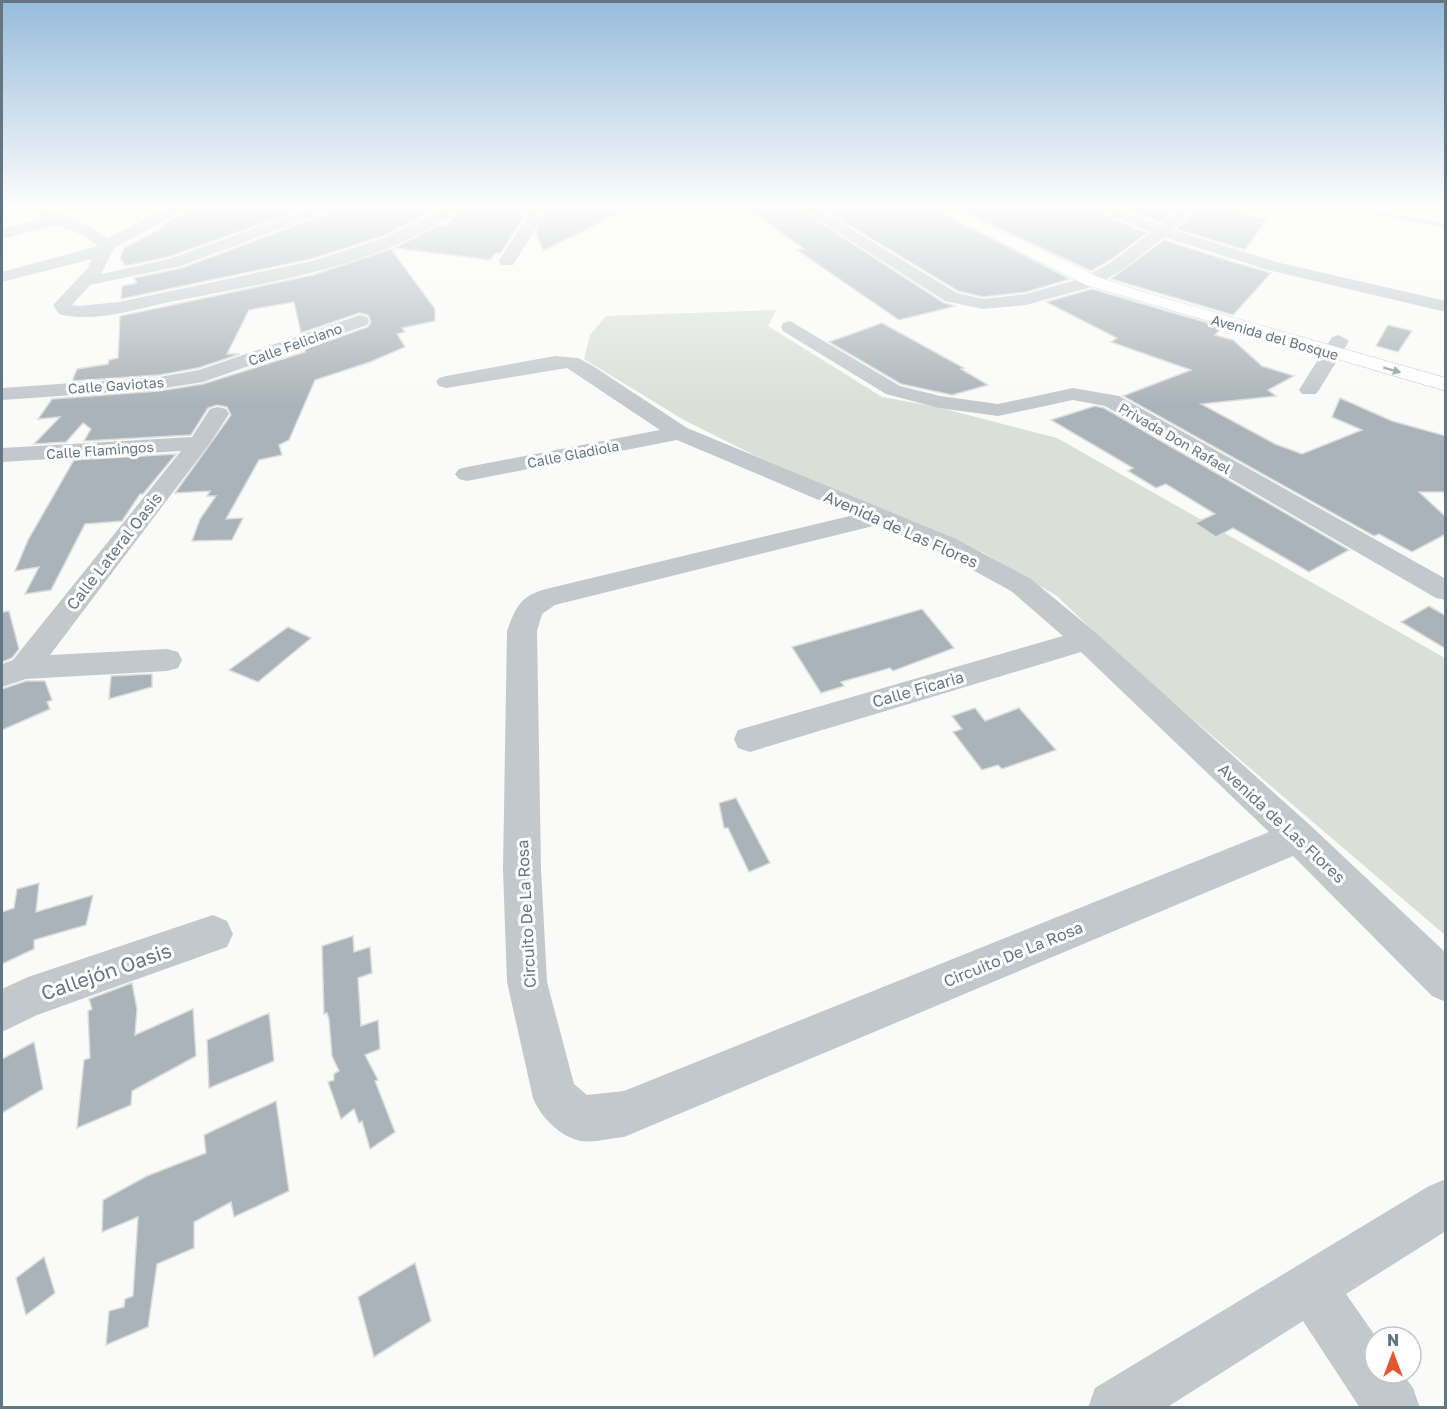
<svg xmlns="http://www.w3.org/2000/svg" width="1447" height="1409" font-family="'Golos Text',sans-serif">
	<rect width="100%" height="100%" fill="#fafaf8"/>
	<path fill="#dadfd7" d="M776,310l-8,16 114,71 55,10 120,31 388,220v277l-325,-278 -63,-61 -73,-43 -224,-95 -76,-38 -100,-61 6,-24 16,-19z"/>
	<g fill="#aab3b9" stroke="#dcdcda" stroke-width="1.5">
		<path d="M191,209h112l-135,48 -43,9 -5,-8 4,-10 42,-22h-6z"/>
		<path d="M329,209h94l6,4 -46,23 -72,23 -190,40 1,-13 15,-3 -3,-5 48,-10 144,-54z"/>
		<path d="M479,209h40l5,7 -23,37h-5l-6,7 -96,-12 48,-24 2,2 18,-16z"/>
		<path d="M540,209h88l-85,42 -7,-19 8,-18z"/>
		<path d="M748,209h51l145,94 12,3 -57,14 -102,-70 7,-1z"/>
		<path d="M822,209h111l137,70 -44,13 -43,5 -25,-6z"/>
		<path d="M958,209h140l3,5 46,19 -35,26 -21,12z"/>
		<path d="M1124,209h51l-15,13z"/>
		<path d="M1195,209h27l45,10 -22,31 -68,-21z"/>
		<path d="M1164,240l69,22 38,11 -38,42 -122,-36z"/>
		<path d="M391,249l44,60v12l-33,7 3,4 -8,2 8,13 -35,15 -55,18 -26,60 -10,5 3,10 -23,5 -33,59 17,-1 -11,22 -40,1 8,-22 16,-23h-9l3,-5 -35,2 56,-78 -4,-8 -10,-2 -9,3 -17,27 -107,6 7,-12 -8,-6 -17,19 -32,2 26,-27 -22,2 14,-20 107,-8 44,-7 102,-32v-3l63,-22 3,-5 -3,-7 -9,-2 -58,20 -7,-31 -45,8 -22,44h13l-42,14 -39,7 -87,6 5,-12 31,-5 1,-4 9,-2 2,-42 193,-41z"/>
		<path d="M1092,289l130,38 -7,8 18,5 29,26 32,10 -26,14 8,6 -75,8 74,40 27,10 60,-24 -30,-13 8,-19 52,23 54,15v56h-27l27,25v17l-34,18 -33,-18 -5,2 -251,-140 68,-26 -80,-28 6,-4 -71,-36z"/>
		<path d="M882,323l82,45 -3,1 27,16 -36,10 -51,-11 -72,-42z"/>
		<path d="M1388,325l24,6 -14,21 -22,-6z"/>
		<path d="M1095,406l9,2 245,142 -40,22 -76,-44 -17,9 -21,-14 20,-9 -49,-30 -10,4 -28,-17 5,-3 -82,-48z"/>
		<path d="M176,454l-33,40h-3l-18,27 -37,3 -34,66 -26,4 14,-27 -24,4 13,-31 46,-80z"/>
		<path d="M1429,606l17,10v33l-45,-27z"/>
		<path d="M922,609l32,39 -61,23 -3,-3 -49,14 3,4 -23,7 -29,-46z"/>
		<path d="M9,611l10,38 -7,9 -10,4v-50z"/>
		<path d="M288,627l23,11 -53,44 -29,-12z"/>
		<path d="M152,674v13l-43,12 2,-23z"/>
		<path d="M26,681h19l7,19 -5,2 3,7 -48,21v-41z"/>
		<path d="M975,708l10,13 34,-13 37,42 -54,19 -4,-4 -16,5 -29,-38 9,-3 -10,-13z"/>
		<path d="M736,798l34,65 -21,9 -21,-44h-4l-5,-25z"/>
		<path d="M39,883l-3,29 57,-17 -7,30 -52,15v9l-32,15v-52l12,-4 3,-19z"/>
		<path d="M353,936l1,16 16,-5 2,26 -14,5 3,48 17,-6 2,29 -15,6 13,25 -3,1 20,51 -25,17 -8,-28 -3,2 -5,-14 -13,10 -13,-37 6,-2v-6l5,-3 -7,-15 -3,-37 -2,-6 -3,1 -2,-68z"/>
		<path d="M132,983l5,26 -2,26 58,-26 3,47 -64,35 -1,14 -54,23 7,-68 6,-2 -2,-47 4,-2 -3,-10z"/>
		<path d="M269,1013l5,48 -65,27 -2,-48z"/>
		<path d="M34,1042l9,47 -41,24v-54z"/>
		<path d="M276,1101l13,90 -55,26 -3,-15 -37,20v26l-37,16 -9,63 -42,18 3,-34 15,-4 1,-8 8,-3 5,-79 -36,15 1,-32 44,-24 59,-23 -2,-18z"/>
		<path d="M44,1257l11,36 -29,22 -10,-37z"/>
		<path d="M415,1263l16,58 -57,36 -16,-60z"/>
	</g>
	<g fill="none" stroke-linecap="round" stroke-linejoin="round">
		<defs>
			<path id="secondary" d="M935,209h19l144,68 45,15 303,86v13l-360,-106z"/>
		</defs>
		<use href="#secondary" stroke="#b3babf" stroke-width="1"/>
		<path fill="#c3c8cc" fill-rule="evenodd" d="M1346,209h15l85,14v5z"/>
		<g fill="#c3c8cc" fill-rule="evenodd">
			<path d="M24,209c28,-3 61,13 84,29l58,-29h17l-2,3 -67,36 -13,26 68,-15 139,-50h19l-2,3 -144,54 -91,19 -18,20 6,1 41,-4 193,-41 72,-23 59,-29h17c-5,7 -15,11 -22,15 -77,45 -172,59 -258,76 -39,7 -82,24 -121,14l-6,-9 34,-36 5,-10 -90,23v-10l96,-26 -15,-11 -26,-10 -55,14v-10l41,-10z"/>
			<path d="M521,209h16l5,5 -1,6 -28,45h-12l-2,-4 26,-41 2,-5z"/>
			<path d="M801,209h17l139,84 26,6 43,-5 57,-16 30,-17 38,-29 -49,-20 -2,-3h19l41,16 18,-16h15l-20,21 107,33 166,38v11l-178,-42 -104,-33 -39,31 -30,18 -69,19 -43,4 -38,-8z"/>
			<path d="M360,315l7,2 2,4 -2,4 -164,57 -44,7 -157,11v-12l157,-11 40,-7z"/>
			<path d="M790,321l110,65 40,10 58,8 75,-16 46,8 327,183v21l-10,-2 -331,-192 -32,-6 -75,16 -59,-8 -53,-14 -103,-63 -2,-4 2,-4z"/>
			<path d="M1339,335l10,6 -30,49 -3,4h-14l-3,-4 33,-53z"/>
			<path d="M555,356l23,2 15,8 94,62 269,111 75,40 65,54 215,193 135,127v49l-14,-6 -139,-140 -669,281c-13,1 -30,6 -43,4 -21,-4 -41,-25 -48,-43l-26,-116 -4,-113 4,-238c9,-24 13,-35 39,-42l308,-74 -177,-75 -210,41 -8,-2 -4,-5 4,-5 8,-2 193,-37 -93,-62 -121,20 -7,-2 -3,-4 3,-4 7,-2zM877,525l61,26 73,40 52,45 -325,94 -4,9 4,9 12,4 331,-100 188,180 -645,259 -37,4 -13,-11 -27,-102 -6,-113 -4,-238 5,-17 13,-9z"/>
			<path d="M218,407l8,2 3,5 -19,29 -160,212 117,-6 11,3 4,8 -4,8 -11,3 -141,8 -24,8v-23l11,-4 168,-209 -179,11v-14l190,-11 18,-28z"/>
			<path d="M213,915l14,6 6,13 -6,13 -190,68 -35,17v-43l26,-12z"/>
			<path d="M1446,1179v52l-100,63 30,43 -1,36h27l11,15 7,20h-60l-57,-87 -137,87h-78l7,-20 334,-202z"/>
		</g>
		<use href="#secondary" fill="#fff" fill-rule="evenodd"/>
	</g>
	<defs><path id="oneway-solid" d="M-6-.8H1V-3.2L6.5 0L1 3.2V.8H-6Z" transform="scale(1.5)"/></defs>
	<use fill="#939fa8" href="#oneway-solid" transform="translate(1392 370) rotate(15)"/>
	<linearGradient id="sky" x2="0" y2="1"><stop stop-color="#96bcdc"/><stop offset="0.51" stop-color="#fdfdfc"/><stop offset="1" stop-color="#fdfdfc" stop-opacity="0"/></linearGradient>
	<rect width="1447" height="406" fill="url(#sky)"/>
	<g text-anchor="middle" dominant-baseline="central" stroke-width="6" stroke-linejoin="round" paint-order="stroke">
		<g font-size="14" fill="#657683" stroke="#fff">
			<text transform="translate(1275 337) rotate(16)">Avenida del Bosque</text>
			<text transform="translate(295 344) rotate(-20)">Calle Feliciano</text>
			<text transform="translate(116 385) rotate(-4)">Calle Gaviotas</text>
			<text transform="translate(1175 438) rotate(30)">Privada Don Rafael</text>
			<text transform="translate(100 450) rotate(-4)">Calle Flamingos</text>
			<text transform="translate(573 454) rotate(-11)">Calle Gladiola</text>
		</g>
		<g font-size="16" fill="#657683" stroke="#fff">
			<text transform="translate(901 529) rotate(24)">Avenida de Las Flores</text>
			<text transform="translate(114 551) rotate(-52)">Calle Lateral Oasis</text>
			<text transform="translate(918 689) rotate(-16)">Calle Ficaria</text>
			<text transform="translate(1282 823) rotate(43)">Avenida de Las Flores</text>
			<text transform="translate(526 914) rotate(-93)">Circuito De La Rosa</text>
			<text transform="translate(1013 954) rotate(-22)">Circuito De La Rosa</text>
		</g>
		<g font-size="20" fill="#657683" stroke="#fff">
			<text transform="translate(106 971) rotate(-19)">Callejón Oasis</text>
		</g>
	</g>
	<rect width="1447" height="1409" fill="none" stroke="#657683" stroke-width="6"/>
	<g transform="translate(1393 1355)"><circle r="28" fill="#ffffff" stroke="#c1c8cd" stroke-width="1.5"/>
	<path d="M0-4.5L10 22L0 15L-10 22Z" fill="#e4572e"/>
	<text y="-9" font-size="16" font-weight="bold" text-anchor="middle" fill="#657683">N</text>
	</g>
</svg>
